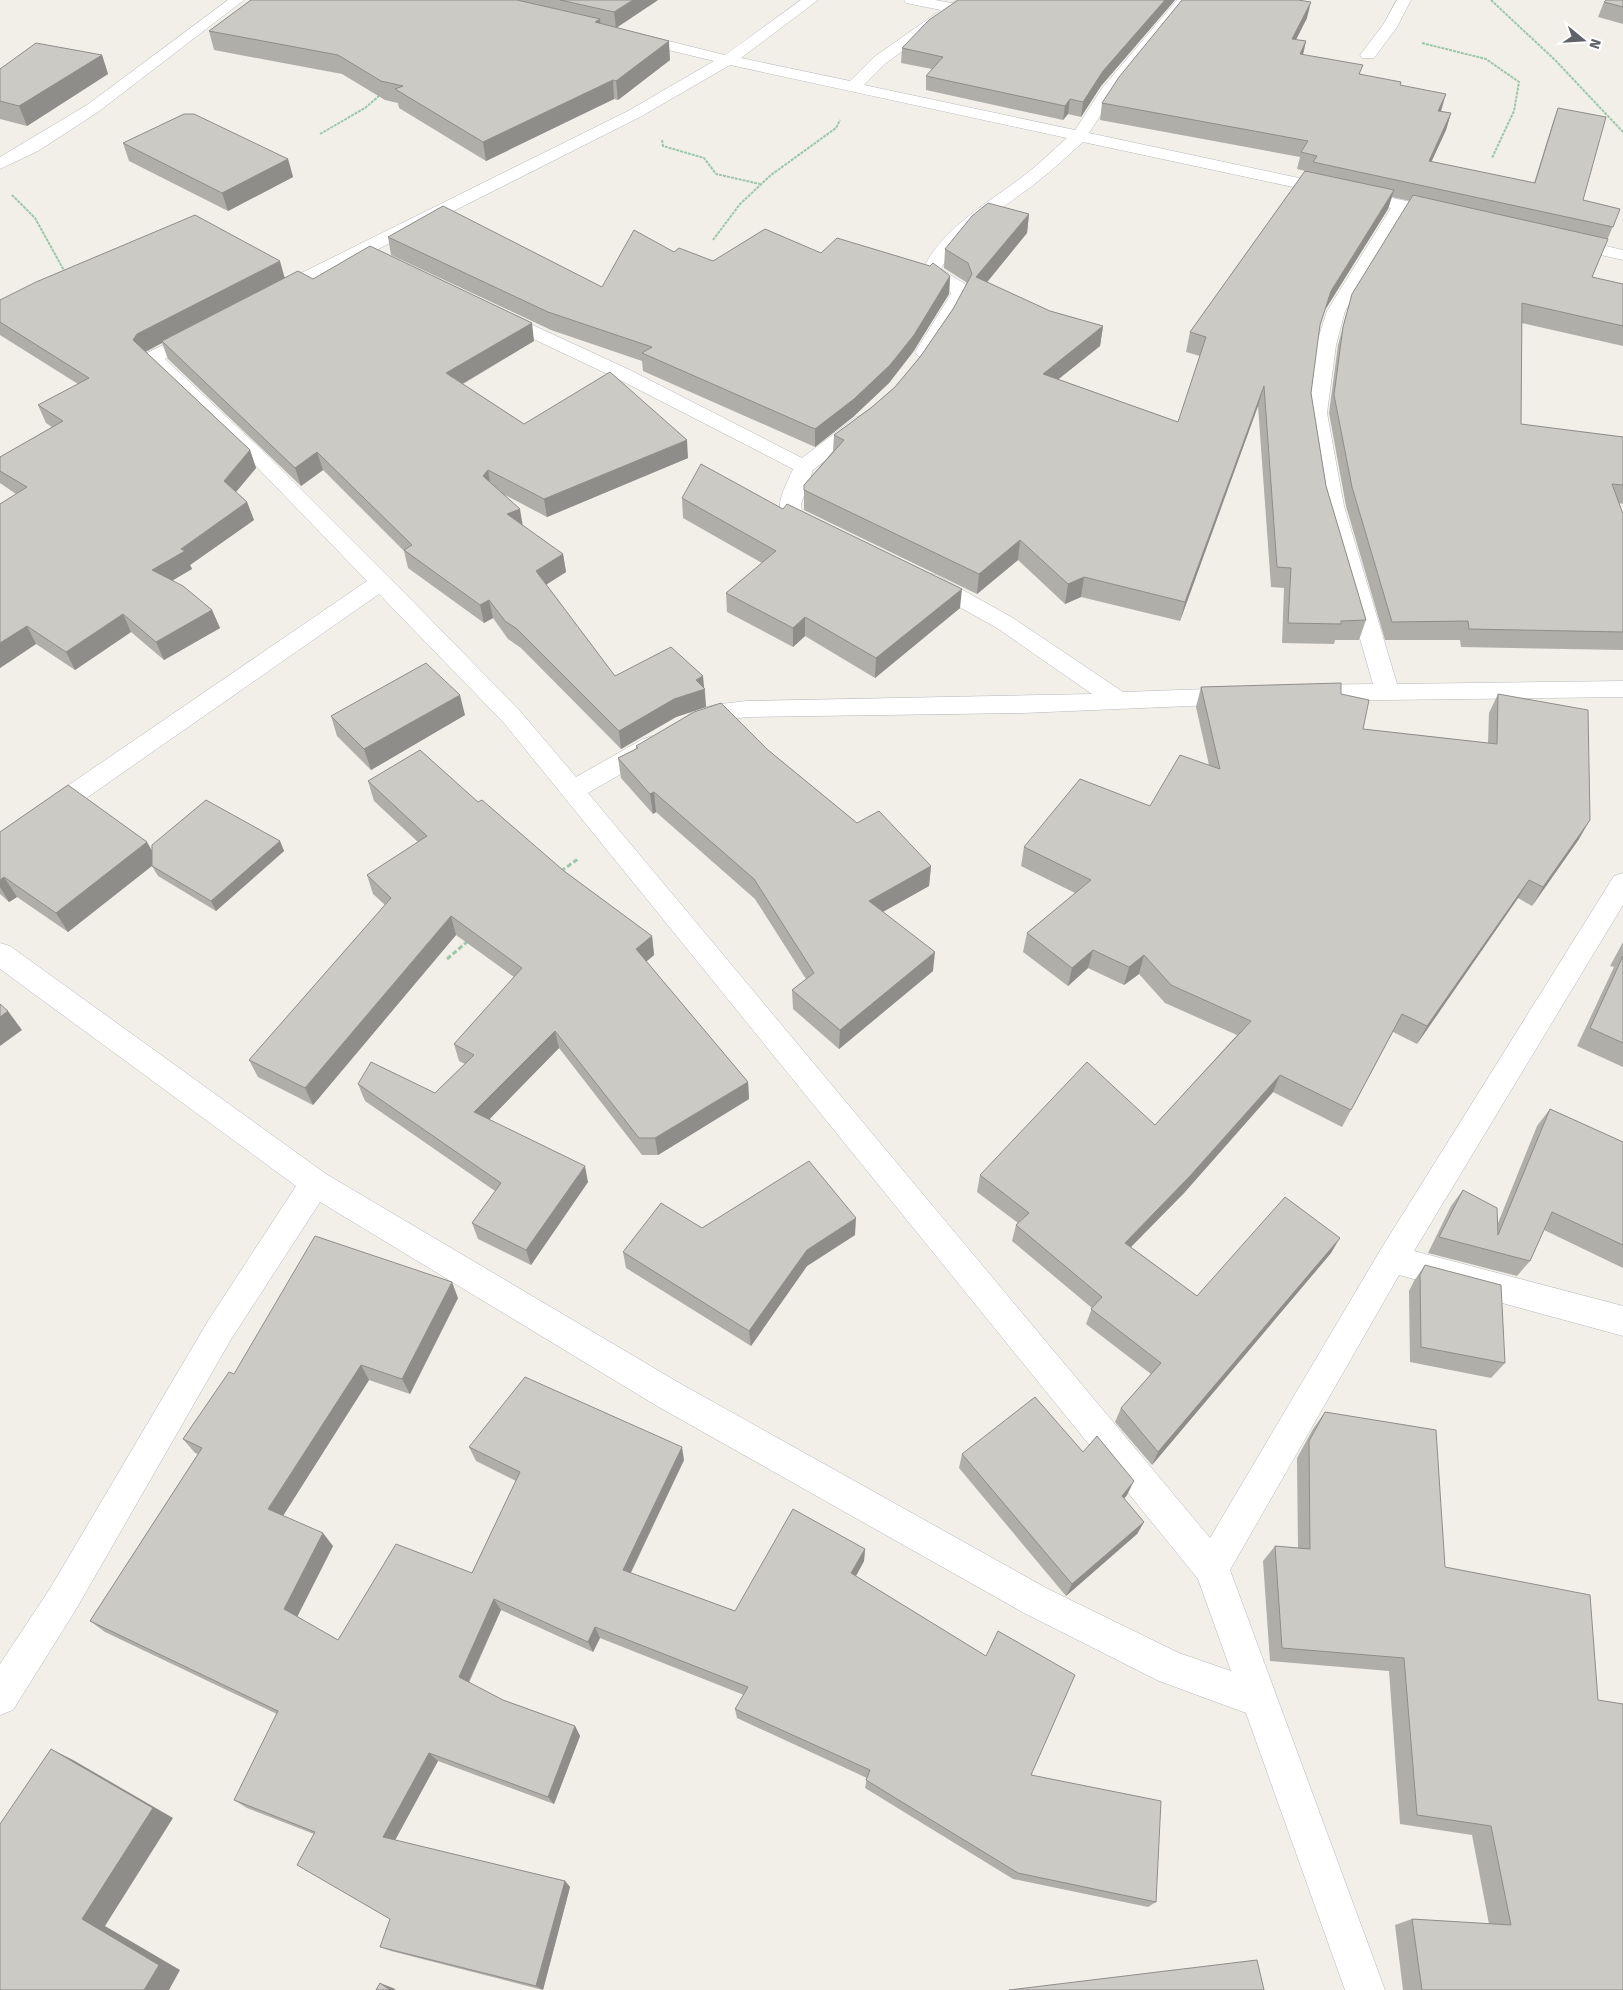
<svg xmlns="http://www.w3.org/2000/svg" width="1623" height="1990" font-family="'Fira Sans',sans-serif">
	<rect width="100%" height="100%" fill="#f1efe8"/>
	<g fill="none" stroke-linecap="round" stroke-linejoin="round">
		<defs>
			<g id="minor">
				<path d="M228,0h16l-146,112 -60,39 -38,18v-12l87,-52z"/>
				<path d="M801,0h17l-77,58 109,23 24,-24 67,-47 -35,-7 -2,-3h31l17,3 5,-3h17l-88,63 -22,22 211,45 28,-43 74,-87h15l-77,93 -26,40 359,77 3,4 -3,4 -6,1 -35,-7 -62,99 -9,34 -9,68 17,93 53,178 226,-3v16l-318,4 -8,-2 -4,-6 4,-6 8,-2 68,-1 -51,-178 -15,-93 9,-68 11,-34 64,-103 -308,-66c-15,13 -30,28 -46,40 -28,22 -82,55 -96,87l24,15 4,10 -37,62h-14l-3,-4 36,-58 -1,-3 -28,-20c19,-43 68,-69 104,-97 14,-11 27,-24 41,-36l-337,-73 -90,52 -357,180h-14l-2,-4 2,-4 359,-178 86,-50 -87,-21 -3,-3 3,-3 5,-2 93,23z"/>
				<path d="M1397,0h14l-14,27 -23,31h-12l-2,-3 23,-30z"/>
				<path d="M1567,237l56,13v10l-62,-14 -3,-4 3,-4z"/>
				<path d="M500,310l130,60 172,88 54,-41 7,-2 7,2 3,4 -3,4 -57,45 -12,34 1,8 23,11 3,5 -3,5c-11,3 -17,-1 -26,-6 -4,-2 -10,-4 -14,-7 -14,-11 3,-38 8,-51l-177,-91 -123,-58 -2,-4 2,-4z"/>
				<path d="M198,328l7,2 3,4 -3,4 -40,21 104,98 120,120 131,134 56,66 67,-38 9,-3 9,3 3,6 -3,6 -73,42 622,745 171,-289 233,-373 9,-3v32l-209,346 209,55v30l-224,-61 -169,295 155,420h-40l-99,-277 -87,-32 -135,-68 -367,-207 -337,-204 -90,139 -155,270 -62,99 -13,5v-51l51,-77 157,-266 88,-135 -296,-217v-26l10,3 316,228 355,210 367,205 131,64 52,18 -33,-92 -694,-856 -125,-129 -370,258 -9,3v-23l367,-251 -112,-116 -113,-107 3,-4z"/>
				<path d="M928,573l8,2 77,43 110,74 114,-4 8,2 4,6 -4,6 -8,2 -214,9 -277,4 -31,6 -21,8 -9,-3 -3,-6c10,-18 45,-18 64,-21l346,-7 -95,-66 -77,-43 -3,-5 3,-5z"/>
			</g>
		</defs>
		<use href="#minor" stroke="#b5b8bc" stroke-width="1"/>
		<g stroke="#9cc7a9" stroke-width="2" stroke-dasharray="3 1" stroke-linecap="butt">
			<path d="M1491,0l65,61 67,71"/>
			<path d="M1422,43l64,16 33,23 -5,29 -22,47"/>
			<path d="M320,134l45,-26 15,-13"/>
			<path d="M662,140l1,6 41,12 12,16 44,10"/>
			<path d="M12,195l23,23 31,56"/>
			<path d="M713,240l27,-36 31,-29 65,-47 4,-8"/>
		</g>
		<g stroke="#9cc7a9" stroke-width="3" stroke-dasharray="5 2.5" stroke-linecap="butt">
			<path d="M561,871l17,-12"/>
			<path d="M447,959l21,-18"/>
		</g>
		<use href="#minor" fill="#fff" fill-rule="evenodd"/>
	</g>
	<g fill="#afaea9">
		<path d="M251,0h407l-42,28 54,32 -52,40 -4,-1 -128,62 -87,-53 -1,-5 -13,-3 -43,-26 -128,-24 -5,-19z"/>
		<path d="M958,0h217l-74,86 -20,31 -13,-3 -5,6 -137,-30v-14l6,-7 -31,-6 1,-15z"/>
		<path d="M1623,0v24l-25,-7 6,-15z"/>
		<path d="M1307,18l-11,22 10,1 -3,14 58,19 39,11 40,26 11,2 -5,17 -15,32 103,21 18,-58 6,-17 25,92 37,9 -28,68 31,7v62l-101,-23 -1,101 102,13v67l-4,-1 4,11v136l-162,-3 -1,-7h-75l-39,-134 -17,-93 9,-68 14,-51 58,-93 -18,-4 -4,12 -63,101 -6,19 -8,64 15,93 40,134 -7,20h-24l-1,4 -52,-1 2,-55 -13,-1 -13,-181 -78,215 -99,-24 -16,7 -47,-44 -41,34 -173,-84v-25l29,-34 1,-16 38,-28 23,-20 25,-30 33,-48 14,-25 -1,-2 -22,-14 1,-19 84,-35 -2,19 -40,49 63,29 53,15 -3,20 -42,33 120,43 22,-66 -14,-4 4,-20 115,-161 -8,-2 3,-12 -200,-37 2,-17z"/>
		<path d="M102,55l6,19 -81,52 -27,-7v-50z"/>
		<path d="M123,143l165,16 5,18 -65,34 -99,-50z"/>
		<path d="M388,237l214,50 72,-35 39,9 108,-8 129,23 -1,18 -36,58 -24,31 -36,34 -38,30 -172,-76 -1,-10 -91,-31 -160,-75z"/>
		<path d="M285,277l28,2 221,62 -71,43 61,40 164,34 -141,59 -42,-22 18,31 40,28 3,18 -20,13 69,91 89,12 1,1 1,18 -30,10 -55,32 -100,-101 -13,-9 -15,-21 -9,5 -76,-55 -4,-17 -81,-81 -22,16 -133,-127 -6,-16 -16,9 104,98 6,18 -20,24 11,10 7,18 -64,45 2,4 -20,11 40,30 8,18 -56,32 -33,-28 -56,38 -39,-26 -36,24v-164l16,-10 -16,-11v-26l52,-30 -6,-4 -8,-18 40,-21 -78,-49v-35z"/>
		<path d="M682,498l278,110 -85,70 -70,-42 -12,11 -66,-35 -1,-19 36,-30 -79,-45z"/>
		<path d="M1201,687l140,7 22,35 125,14 1,-30 9,-19 81,145 -47,67 -14,-8 -101,146 -24,-12 -51,95 -69,-35 -89,101 -53,54 66,49 134,-43 -179,212 -37,-43 6,-14 30,-34 -65,-50 6,-16 -80,-67 4,-16 2,-2 -41,-31 3,-17 175,-50 82,-90 -72,-32 -26,-29 -15,11 -36,-17 -20,18 -45,-34 4,-19 48,-40 -54,-27 3,-19 126,-41 59,-41 -13,-58z"/>
		<path d="M465,715l-94,55 -34,-34 -6,-20z"/>
		<path d="M636,746l132,4 89,73 74,43 -2,20 -46,26 50,59 -94,78 -46,-40 -1,-19 14,-11 -51,-80 -99,-87 -3,2 -32,-36 -3,-20 18,-9z"/>
		<path d="M368,781l110,21 86,69 88,65 2,19 -8,6 102,121 1,17 -91,56h-16l-83,-107 -70,71 99,63 -57,83 -53,-26 -6,-16 23,-32 -130,-90 -7,-17 77,9 30,-29 -6,-3 -5,-17 60,-67 -58,-42 -143,170 -55,-28 -9,-17 136,-155 -12,-11 -6,-19 51,-33 -44,-41z"/>
		<path d="M0,832l152,19 128,-10 4,10 -68,60 -58,-35 -6,-10 -84,66 -51,-35 -8,5 -9,-8z"/>
		<path d="M1623,942v125l-46,-21 37,-79 -4,-1z"/>
		<path d="M1550,1109l73,33v126l-79,-38 -14,31 -13,15 -89,-23 23,-47 12,-16 35,33 39,-97z"/>
		<path d="M702,1228l153,7 -48,31 -56,80 -125,-78 -3,-16z"/>
		<path d="M1425,1265l80,98 -14,15 -81,-16 -1,-71 5,-10z"/>
		<path d="M458,1298l-48,96 -41,-14 -86,136 50,30 -36,71 41,23 134,-67 44,-92 -40,-20 -7,-14 215,13 -53,113 104,38 130,-62 -1,12 -8,15 175,199 125,127 -8,5 -135,-28 -148,-91 2,-10 -130,-60 -2,-9 9,-14 -144,-57 -7,14 -92,-42 -32,73 34,17 72,26 5,10 -26,68 -116,-43 -43,79 170,41 5,6 -27,103 -152,-39 -11,-4 10,-28 -76,-85 -67,-26 -13,-8 43,-86 -172,-82 -15,-11 108,-167 -3,-1 -12,-14 51,-65z"/>
		<path d="M1325,1412l120,155 153,133 25,290h-220l-8,-65 17,-6 77,5 -17,-89 -72,-11 -11,-153 -119,-10 -7,-100 12,-15 23,2 -1,-90 16,-29z"/>
		<path d="M1083,1452l44,43 -3,4 20,23 -7,12 -71,62 -107,-128 3,-14z"/>
	</g>
	<g fill="#8f8d8a">
		<path d="M633,0h25l-42,28 -2,-16z"/>
		<path d="M1165,0h10l-74,86 -20,31 2,-15 20,-31z"/>
		<path d="M1311,2l-4,16 -19,37 4,-16z"/>
		<path d="M600,19l2,18 -7,-15z"/>
		<path d="M669,41l1,19 -52,40 -2,-19z"/>
		<path d="M1306,41l-4,17 -2,-4z"/>
		<path d="M102,55l6,19 -81,52 -8,-20z"/>
		<path d="M613,80l1,19 -128,62 -3,-19z"/>
		<path d="M1446,94l-5,17 -8,17 5,-17z"/>
		<path d="M1070,99l-2,15 -5,6 2,-14z"/>
		<path d="M1451,113l-5,17 -22,48 5,-17z"/>
		<path d="M288,159l5,18 -65,34 -6,-18z"/>
		<path d="M1394,190l-6,19 -63,101 -11,35 17,-54z"/>
		<path d="M1029,214l-2,19 -52,64 1,-20z"/>
		<path d="M280,261l5,18 -123,62v2l-18,9 -11,-12 4,-6z"/>
		<path d="M950,276l-1,18 -36,58 -24,31 -36,34 -38,30v-18z"/>
		<path d="M532,323l2,18 -84,50 -4,-18z"/>
		<path d="M1103,326l-3,20 -60,48 3,-20z"/>
		<path d="M1264,386l-6,20 -78,215 5,-19z"/>
		<path d="M687,440l1,18 -141,59 -3,-18z"/>
		<path d="M250,450l6,18 -26,31 -6,-18z"/>
		<path d="M317,452l6,18 -22,16 -6,-18z"/>
		<path d="M488,470l3,18 -8,-12z"/>
		<path d="M247,502l7,18 -64,45 2,4 -32,19 -8,-18z"/>
		<path d="M520,509l3,18 -16,-13z"/>
		<path d="M1020,540l-2,20 -41,34 2,-20z"/>
		<path d="M563,554l3,18 -27,17 -3,-18z"/>
		<path d="M1084,577l-3,20 -16,7 3,-20z"/>
		<path d="M962,589l-2,19 -85,70 1,-20z"/>
		<path d="M489,600l4,18 -9,5 -4,-18z"/>
		<path d="M212,610l8,18 -56,32 -8,-18z"/>
		<path d="M123,614l8,18 -56,38 -9,-18z"/>
		<path d="M805,617v19l-12,11v-19z"/>
		<path d="M27,626l9,18 -36,24v-25z"/>
		<path d="M703,676l3,31 -30,10 -55,32 -2,-18 77,-51z"/>
		<path d="M460,695l5,20 -94,55 -7,-21z"/>
		<path d="M654,792l2,20 -3,2 -3,-20z"/>
		<path d="M1590,820l-11,19 -47,67 11,-19z"/>
		<path d="M280,841l4,10 -68,60 -5,-10z"/>
		<path d="M147,842l11,19 -90,71 -12,-19z"/>
		<path d="M931,866l-2,20 -61,34 1,-19z"/>
		<path d="M4,877l13,20 -8,5 -9,-15v-7z"/>
		<path d="M1529,880l-11,18 -101,146 10,-18z"/>
		<path d="M451,916l5,19 -143,170 -8,-17z"/>
		<path d="M652,936l2,19 -15,13 -3,-19z"/>
		<path d="M1093,950l-5,18 -20,18 4,-18z"/>
		<path d="M935,952l-2,19 -94,78 1,-19z"/>
		<path d="M1144,955l-5,19 -15,11 5,-18z"/>
		<path d="M8,1011l14,19 -22,16v-29z"/>
		<path d="M555,1031l4,17 -79,81 -6,-17z"/>
		<path d="M1280,1075l-7,17 -89,101 -64,65 5,-15z"/>
		<path d="M748,1082l1,17 -91,56 -3,-17z"/>
		<path d="M585,1166l3,16 -57,83 -5,-15z"/>
		<path d="M856,1218l-1,17 -48,31 -56,80 -2,-15 58,-81z"/>
		<path d="M1340,1238l-9,15 -179,212 6,-13z"/>
		<path d="M452,1282l6,16 -48,96 -8,-15z"/>
		<path d="M361,1365l8,15 -90,142 -11,-13z"/>
		<path d="M682,1447l2,13 -58,122 -3,-12z"/>
		<path d="M1134,1481l-7,14 -12,14 7,-13z"/>
		<path d="M1144,1522l-7,12 -71,62 6,-12z"/>
		<path d="M323,1533l10,13 -38,75 -11,-12z"/>
		<path d="M865,1549l-1,12 -13,24v-12z"/>
		<path d="M494,1599l7,11 -35,77 -7,-10z"/>
		<path d="M595,1627l5,11 -7,14 -5,-10z"/>
		<path d="M575,1726l5,10 -26,68 -6,-7z"/>
		<path d="M51,1749l22,11 100,58 -68,108 75,44 -11,20h-25l-62,-71z"/>
		<path d="M429,1753l9,8 -45,83 -10,-7z"/>
		<path d="M565,1881l5,6 -27,103 -7,-4z"/>
		<path d="M380,1983l13,5 3,2h-6z"/>
	</g>
	<g fill="#cccac5" stroke="#8f8d8a">
		<path d="M251,0h266l83,19 -5,3 74,19 -53,40 -3,-1 -130,62 -88,-53 8,-3 -22,-5 -43,-26 -129,-24z"/>
		<path d="M560,0h73l-19,12z"/>
		<path d="M958,0h207l-62,71 -20,31 -13,-3 -5,7 -139,-30 17,-19 -41,-9 27,-28z"/>
		<path d="M1182,0h116l13,2 -19,37 14,2 -6,13 63,11 -4,9 42,8 -1,3 46,9 -8,17 13,2 -22,48 106,22 23,-75 48,9 -23,83 37,9 -7,18 -300,-65 4,-6 -16,-4 7,-11 -206,-38 17,-26z"/>
		<path d="M1606,0h17v7l-19,-5z"/>
		<path d="M36,43l66,12 -83,51 -19,-5v-32z"/>
		<path d="M184,114h10l94,45 -66,34 -99,-50z"/>
		<path d="M1305,171l89,19 -63,101 -11,34 -9,68 15,93 40,134 -25,1v3l-53,-1 3,-55 -14,-1 -13,-181 -79,216 -101,-25 -16,7 -48,-44 -41,34 -175,-84v-5l40,-45 -10,-5 38,-28 23,-20 25,-30 33,-48 19,-35 -4,-11 -23,-14 27,-33 16,-13 41,11 -53,63 74,34 53,15 -60,48 135,48 28,-85 -16,-5z"/>
		<path d="M1413,195l195,44 -16,38 31,7v42l-101,-23 -1,121 102,13v48l-11,-1 11,30v118l-154,-3 -1,-8 -76,1 -40,-135 -18,-92 9,-68 9,-33z"/>
		<path d="M443,206l159,81 32,-57 40,22 5,-4 34,13 52,-32 56,24 16,-15 93,28 3,-3 17,13 -36,59 -24,30 -36,34 -39,30 -173,-76 10,-6 -104,-35 -160,-75z"/>
		<path d="M195,215l85,46 -143,73 -4,6 117,110 -26,31 23,21 -66,47 4,2 -33,19 31,16 29,24 -56,32 -33,-28 -57,38 -39,-26 -27,17v-139l27,-17 -27,-16v-14l63,-36 -25,-16 51,-27 -89,-56v-22l36,-18z"/>
		<path d="M370,246l162,77 -86,50 78,51 86,-52 77,68 -143,59 -56,-29 -5,6 37,33 -13,5 56,40 -27,17 79,105 56,-29 32,29 -7,4 9,9 -31,10 -55,32 -102,-102 -12,-8 -16,-21 -9,5 -76,-55 8,-5 -95,-93 -22,16 -133,-127 136,-70 15,8z"/>
		<path d="M701,464l82,45 4,-5 175,85 -86,69 -71,-41 -12,11 -67,-35 50,-42 -94,-53z"/>
		<path d="M426,663l34,32 -96,54 -33,-33z"/>
		<path d="M1341,683v11l28,6 -6,29 134,15 1,-50 90,16 2,110 -47,67 -14,-7 -102,146 -25,-12 -51,96 -71,-35 -90,101 -65,67 72,53 88,-99 55,41 -182,214 -37,-44 40,-45 -70,-54 11,-12 -86,-72 13,-12 -49,-38 107,-113 68,63 96,-104 -80,-36 -27,-30 -15,12 -36,-17 -21,18 -45,-35 64,-53 -67,-33 56,-68 70,27 30,-51 40,14 -19,-82z"/>
		<path d="M721,703l47,47 89,73 22,-12 52,55 -62,35 66,51 -95,78 -48,-40 22,-17 -60,-94 -100,-87 -4,2 -32,-36 20,-10 -2,-2 58,-34z"/>
		<path d="M420,750l58,52 4,-2 82,71 88,65 -16,13 112,133 -93,56h-16l-84,-107 -81,81 111,54 -59,84 -54,-27 29,-40 -143,-99 13,-22 64,31 39,-38 -20,-11 68,-76 -71,-52 -146,172 -56,-28 142,-162 -24,-23 60,-39 -59,-55z"/>
		<path d="M68,785l79,57 -91,71 -52,-36 -4,3v-48z"/>
		<path d="M206,800l74,41 -69,60 -59,-35v-21z"/>
		<path d="M1623,956v87l-33,-15z"/>
		<path d="M0,1004l8,7 -8,6z"/>
		<path d="M1550,1109l73,33v103l-71,-33 -22,49 -91,-24 24,-47 34,18 1,27z"/>
		<path d="M809,1161l47,57 -49,32 -58,81 -126,-79 38,-49 41,25z"/>
		<path d="M315,1236l137,46 -50,97 -41,-14 -93,144 55,24 -39,76 54,31 58,-96 76,29 48,-101 -51,-25 56,-70 157,70 -59,123 112,41 58,-102 72,40 -14,24 135,83 12,-25 77,44 -44,100 130,26 -5,101 -138,-29 -152,-93 4,-10 -135,-61 13,-22 -153,-60 -7,15 -94,-43 -35,78 44,23 72,26 -27,71 -119,-44 -46,84 182,44 -29,105 -156,-39 10,-28 -93,-54 18,-33 -81,-32 44,-89 -188,-90 112,-173 -19,-9 46,-67 5,2z"/>
		<path d="M1425,1265l76,20 4,78 -84,-16 -1,-72z"/>
		<path d="M1035,1397l48,55 14,-16 37,45 -12,15 22,26 -72,62 -110,-130z"/>
		<path d="M1325,1412l111,18 9,137 145,28 8,105 25,4v286h-201l-10,-71 99,6 -20,-99 -74,-11 -13,-157 -122,-10 -7,-102 35,3 -1,-108z"/>
		<path d="M51,1749l102,59 -71,111 77,46 -15,25h-144v-166z"/>
		<path d="M1257,1960l7,30h-255z"/>
		<path d="M380,1983l10,7h-14z"/>
	</g>
	<g transform="translate(1583 40) rotate(108)" stroke="#ffffff" stroke-width="4" paint-order="stroke">
	<path d="M0-4L9 19L0 12L-9 19Z" fill="#5f6368"/>
	<text y="-8" font-size="14" font-weight="bold" text-anchor="middle" fill="#5f6368">N</text>
	</g>
</svg>
